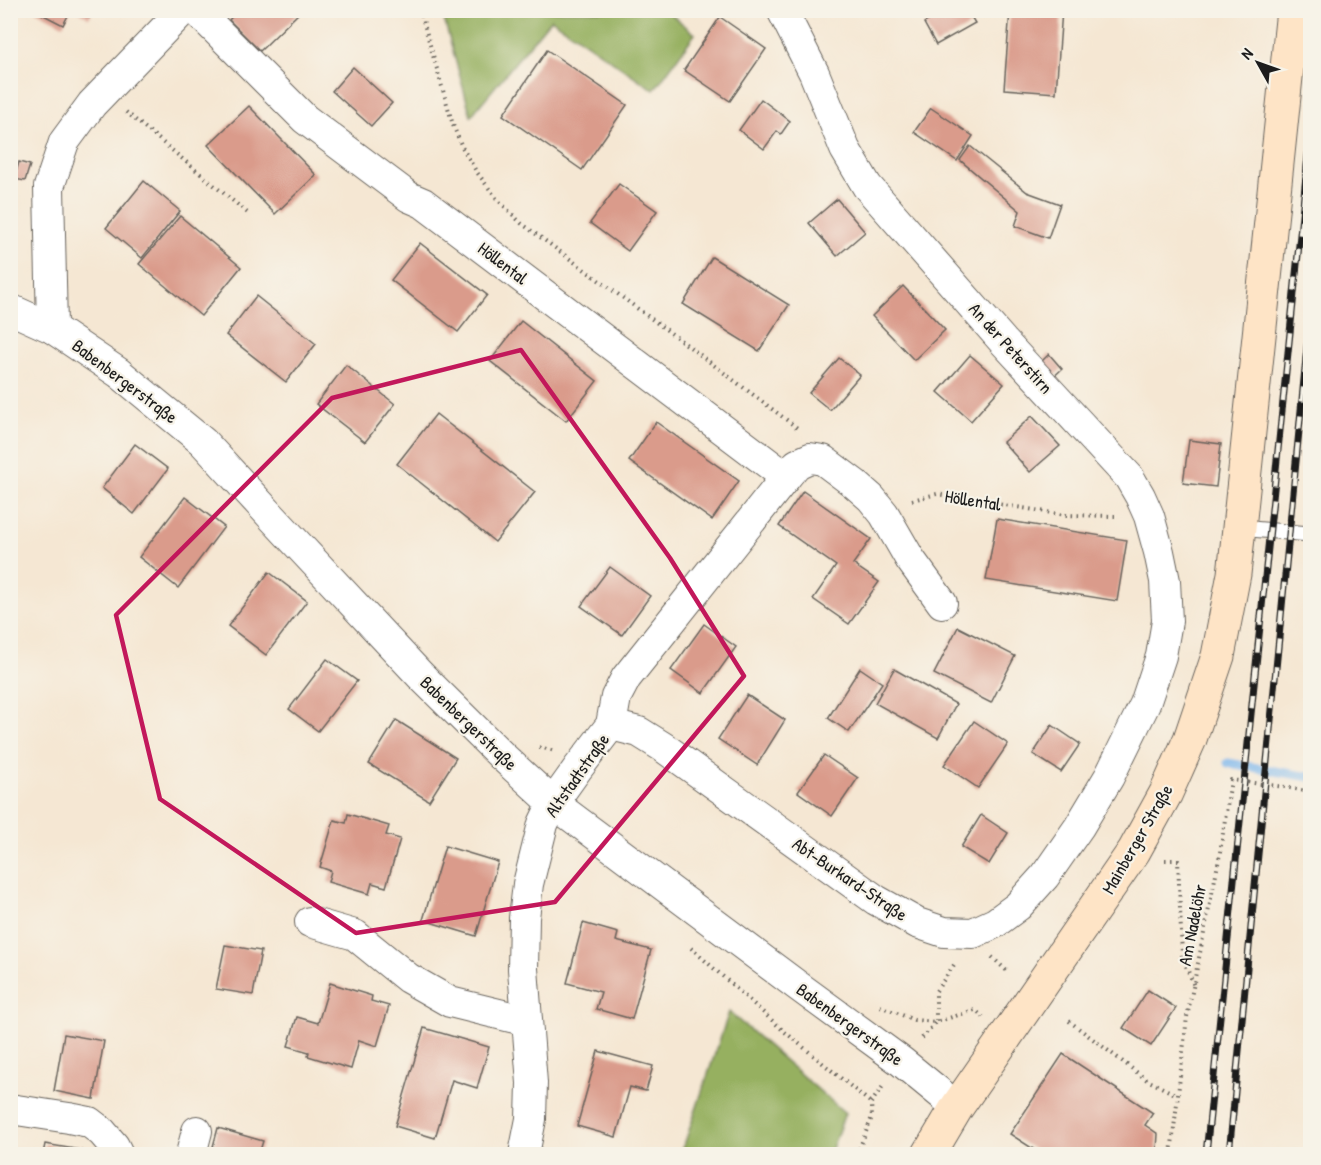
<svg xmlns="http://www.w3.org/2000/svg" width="1321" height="1165" font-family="'Patrick Hand',sans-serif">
	<rect width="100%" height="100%" fill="#f7f3e8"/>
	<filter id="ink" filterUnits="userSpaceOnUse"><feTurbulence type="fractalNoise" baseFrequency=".0167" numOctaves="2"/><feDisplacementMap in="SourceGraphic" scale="12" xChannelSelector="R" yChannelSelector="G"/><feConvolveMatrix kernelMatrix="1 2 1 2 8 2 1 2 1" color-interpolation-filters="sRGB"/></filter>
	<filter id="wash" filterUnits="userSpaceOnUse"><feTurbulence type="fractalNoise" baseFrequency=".008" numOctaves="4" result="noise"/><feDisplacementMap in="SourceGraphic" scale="24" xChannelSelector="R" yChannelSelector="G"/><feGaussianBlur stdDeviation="1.35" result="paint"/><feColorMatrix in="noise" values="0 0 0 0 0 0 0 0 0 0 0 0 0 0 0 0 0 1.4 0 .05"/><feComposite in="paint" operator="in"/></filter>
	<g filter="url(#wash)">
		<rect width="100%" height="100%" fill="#f5e7d3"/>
		<g fill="#96b061" stroke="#59663e" stroke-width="1.5">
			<path d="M453,11h214l28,23 -41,56 -103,-71 -80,97 -27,-97z"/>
			<path d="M729,1012l116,101 -15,41h-149z"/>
		</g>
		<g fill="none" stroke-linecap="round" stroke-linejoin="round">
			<path stroke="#7bb6ec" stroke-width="9" d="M1228,763l82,14"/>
		</g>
		<g id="blocks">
			<g fill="#da9b8b">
				<path d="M34,10h37l-8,15z"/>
				<path d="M76,10h17l-4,8z"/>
				<path d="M238,10h64l-42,41 -31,-31z"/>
				<path d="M947,10h31l-8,5 5,8 -39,22 -12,-22z"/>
				<path d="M1010,10h52l-6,83 -52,-4z"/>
				<path d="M720,17l46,32 -36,52 -46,-31z"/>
				<path d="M547,50l80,55 -45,65 -79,-55z"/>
				<path d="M353,67l39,36 -21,23 -39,-35z"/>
				<path d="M761,99l29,22 -9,13 -4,-3 -13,18 -25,-19z"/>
				<path d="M249,106l67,69 -41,39 -67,-69z"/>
				<path d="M931,108l42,28 -16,25 -43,-29z"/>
				<path d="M970,146l57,46 33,12 -12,34 -33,-12 5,-15 -60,-51z"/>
				<path d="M19,162l11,3 -5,16 -11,-2z"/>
				<path d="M144,181l36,30 -38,47 -36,-30z"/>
				<path d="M619,184l38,27 -29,40 -38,-28z"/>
				<path d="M837,199l28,33 -28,24 -28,-33z"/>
				<path d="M180,216l61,51 -40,49 -62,-52z"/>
				<path d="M420,243l67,52 -29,37 -67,-52z"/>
				<path d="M712,257l77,48 -30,46 -76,-47z"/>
				<path d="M903,286l42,44 -31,30 -42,-44z"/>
				<path d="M256,296l60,48 -30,38 -60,-47z"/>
				<path d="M521,321l76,60 -31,40 -76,-60z"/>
				<path d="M1049,354l13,15 -13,12 -13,-14z"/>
				<path d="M970,355l34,29 -33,37 -33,-29z"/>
				<path d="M839,358l21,17 -30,35 -21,-17z"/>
				<path d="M346,365l49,39 -30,38 -49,-38z"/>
				<path d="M436,414l99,78 -40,50 -98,-78z"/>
				<path d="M1032,416l28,30 -30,26 -27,-30z"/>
				<path d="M656,422l83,59 -27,39 -83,-59z"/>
				<path d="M1189,440l32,4 -5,43 -33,-4z"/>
				<path d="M135,444l33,25 -34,45 -32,-26z"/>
				<path d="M803,491l68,48 -18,25 26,18 -30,42 -36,-25 23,-33 -57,-40z"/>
				<path d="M185,497l39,30 -46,61 -39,-31z"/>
				<path d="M997,519l130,21 -10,61 -131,-21z"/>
				<path d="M610,567l40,29 -28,39 -41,-29z"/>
				<path d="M269,572l38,29 -41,54 -38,-29z"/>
				<path d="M704,624l32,23 -33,46 -32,-23z"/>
				<path d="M958,627l57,29 -24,47 -57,-29z"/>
				<path d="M327,659l30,22 -39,50 -29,-22z"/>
				<path d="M860,668l22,15 -33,49 -21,-14z"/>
				<path d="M894,669l62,35 -18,34 -63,-35z"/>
				<path d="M747,695l38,25 -28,45 -39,-26z"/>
				<path d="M396,720l60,38 -27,43 -60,-37z"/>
				<path d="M974,721l34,23 -30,44 -34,-23z"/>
				<path d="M1052,725l28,19 -19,28 -28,-18z"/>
				<path d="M824,755l34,23 -26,38 -34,-24z"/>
				<path d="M348,814l41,12 -3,9 14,4 -14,48 -14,-4 -3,11 -41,-12 3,-11 -11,-4 14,-47 12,3z"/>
				<path d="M981,815l27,18 -19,31 -28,-17z"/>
				<path d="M445,846l53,16 -22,74 -53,-16z"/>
				<path d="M583,923l35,10 -2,8 35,9 -19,69 -36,-10 5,-17 -34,-9z"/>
				<path d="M225,945l36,6 -8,44 -37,-6z"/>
				<path d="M330,983l42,13 -1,5 18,5 -12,40 -18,-6 -8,29 -43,-13 1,-4 -21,-6 9,-29 21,6z"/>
				<path d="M1148,990l28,18 -25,38 -28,-18z"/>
				<path d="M424,1028l65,19 -12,41 -25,-8 -17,58 -40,-12z"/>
				<path d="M64,1034l40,7 -10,58 -40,-8z"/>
				<path d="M598,1051l55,15 -7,25 -16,-4 -14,50 -39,-11z"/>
				<path d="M1063,1054l90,59 -8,12 13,9 -1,16 -3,4h-113l-31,-20z"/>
				<path d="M218,1128l45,13 -4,13h-48z"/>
				<path d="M45,1144l36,6 -1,4h-37z"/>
			</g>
		</g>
	</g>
	<g filter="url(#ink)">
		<use href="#blocks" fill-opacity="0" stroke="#68635c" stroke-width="1.5"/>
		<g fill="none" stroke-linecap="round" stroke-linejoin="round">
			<defs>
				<path id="lane" d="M1239,528l71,6"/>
				<g id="street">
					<path d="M196,10l109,109 104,78 14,6 363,274"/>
					<path d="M10,309l42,19 67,45 84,69 69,75 148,158 82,81 51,47 245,183 104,76 55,45"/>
					<path d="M52,328l-3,-141 15,-45 28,-38 91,-94"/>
					<path d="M611,725l28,7 24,15 213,153 41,23 27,9 29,1 22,-10 23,-17 27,-30 34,-49 30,-50 36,-73 16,-48 6,-35 -2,-40 -6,-29 -10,-36 -9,-20 -11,-19 -126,-136 -136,-155 -22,-37 -31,-76 -32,-63"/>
					<path d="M310,922l45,13 53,43 42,24 77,19"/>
					<path d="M10,1109l59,9 20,4 13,10 12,14 4,8"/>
					<path d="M191,1154l6,-23"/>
					<path d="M524,1154l7,-35 1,-36 -9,-114 1,-51 4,-34 15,-60 10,-21 25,-35 33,-43 5,-28 10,-19 160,-201 11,-13 13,-6 13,2 32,24 16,14 13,16 26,45 32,44"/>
				</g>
				<path id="secondary" d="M929,1154l28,-47 177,-256 32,-58 24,-54 28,-83 16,-82 5,-46 54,-518"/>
			</defs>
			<use href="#lane" stroke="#68635c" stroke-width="17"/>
			<use href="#street" stroke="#68635c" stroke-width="32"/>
			<use href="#secondary" stroke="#68635c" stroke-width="35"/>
			<g stroke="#68635c" stroke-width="4" stroke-dasharray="1.5 4.5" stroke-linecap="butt">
				<path d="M420,10l33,115 9,22 14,24 21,28 24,24 162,119 117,88"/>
				<path d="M126,112l124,103"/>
				<path d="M912,500l25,-6 128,21 50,1"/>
				<path d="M539,747l16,4"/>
				<path d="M1165,860h13l4,96 12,30"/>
				<path d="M691,948l94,84 86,71"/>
				<path d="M992,957l17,16"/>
				<path d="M880,1006l34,14 22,2v-31l20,-29"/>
				<path d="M1069,1021l78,59 30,15"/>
				<path d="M922,1038l14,-16 39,-12 8,7"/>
				<path d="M857,1154l15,-37 -1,-14 12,-17"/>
				<path d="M1171,1154l16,-137 32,-158 12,-79 54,7 25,5"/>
			</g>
			<use href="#lane" stroke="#fff" stroke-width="15"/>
			<use href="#street" stroke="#fff" stroke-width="30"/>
			<use href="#secondary" stroke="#fee4c6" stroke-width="33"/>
			<defs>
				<g id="rail">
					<path d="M1206,1154l104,-1017"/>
					<path d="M1229,1154l81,-837"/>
				</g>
			</defs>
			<use href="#rail" stroke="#1c1c1c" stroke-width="7"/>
			<use href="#rail" stroke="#f7f3e8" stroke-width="4.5" stroke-dasharray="14" stroke-linecap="butt"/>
		</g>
	</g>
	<path fill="none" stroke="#c2185b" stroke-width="4.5" stroke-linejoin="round" d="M521,350l149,208 74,118 -189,226 -199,31 -196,-134 -44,-184 216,-217z"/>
	<g text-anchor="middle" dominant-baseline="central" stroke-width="4.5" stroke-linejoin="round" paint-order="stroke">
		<g font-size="18" fill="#1c1c1c" stroke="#f7f3e8">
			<text transform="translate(503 263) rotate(37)">Höllental</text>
			<text transform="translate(1011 348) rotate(48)">An der Peterstirn</text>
			<text transform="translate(125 381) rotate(37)">Babenbergerstraße</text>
			<text transform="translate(973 500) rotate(9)">Höllental</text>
			<text transform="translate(469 723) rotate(44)">Babenbergerstraße</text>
			<text transform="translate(577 775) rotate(-55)">Altstadtstraße</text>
			<text transform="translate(1137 839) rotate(-60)">Mainberger Straße</text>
			<text transform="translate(850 879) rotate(34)">Abt-Burkard-Straße</text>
			<text transform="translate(1192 925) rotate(-79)">Am Nadelöhr</text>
			<text transform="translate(850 1024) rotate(36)">Babenbergerstraße</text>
		</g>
	</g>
	<rect width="1321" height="1165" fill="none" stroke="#f7f3e8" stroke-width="36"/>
	<g transform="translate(1258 63) rotate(310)" stroke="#f7f3e8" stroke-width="4.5" paint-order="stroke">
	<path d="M0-4.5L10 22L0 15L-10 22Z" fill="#1c1c1c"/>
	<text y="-9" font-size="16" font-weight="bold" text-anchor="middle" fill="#1c1c1c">N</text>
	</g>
</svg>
